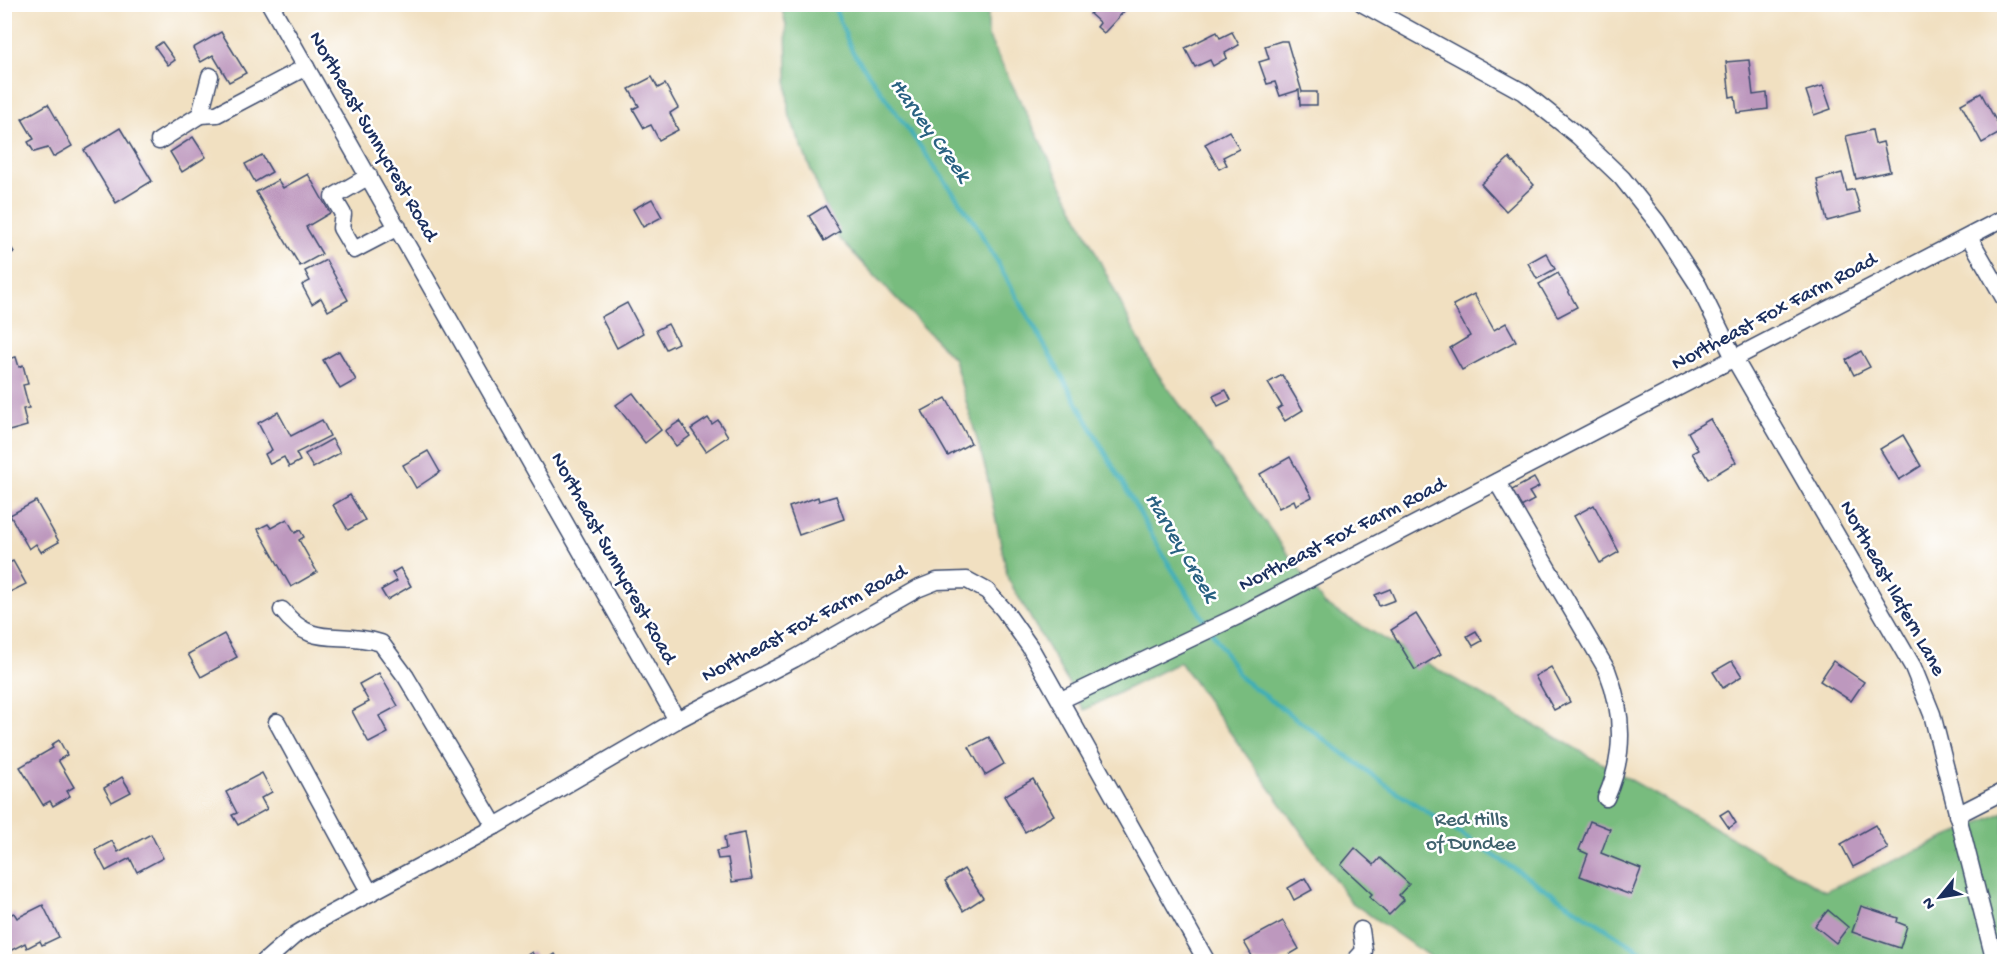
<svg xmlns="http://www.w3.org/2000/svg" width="2009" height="966" font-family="'Gochi Hand',sans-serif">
	<rect width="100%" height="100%" fill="#fff"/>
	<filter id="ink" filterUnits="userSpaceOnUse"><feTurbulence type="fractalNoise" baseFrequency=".0167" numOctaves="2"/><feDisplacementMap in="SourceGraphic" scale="12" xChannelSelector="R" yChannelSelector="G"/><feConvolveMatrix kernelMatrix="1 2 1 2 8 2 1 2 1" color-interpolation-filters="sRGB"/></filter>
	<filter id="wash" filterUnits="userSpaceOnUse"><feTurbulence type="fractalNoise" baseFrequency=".008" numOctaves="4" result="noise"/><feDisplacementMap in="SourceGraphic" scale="24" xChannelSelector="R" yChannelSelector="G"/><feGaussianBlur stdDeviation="1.35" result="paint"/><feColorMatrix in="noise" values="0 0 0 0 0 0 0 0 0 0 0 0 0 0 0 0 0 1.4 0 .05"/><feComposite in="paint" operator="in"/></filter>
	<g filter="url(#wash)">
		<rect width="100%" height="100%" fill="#f1e0c1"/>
		<path fill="#78bc7e" stroke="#4a766e" stroke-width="1.5" d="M781,5h207v31l164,330 173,239 500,286 179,-79v149h-568l-85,-59 -171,-240 -96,48 -76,-131 -22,-108 -32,-112 -117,-123 -49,-124 -2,-87z"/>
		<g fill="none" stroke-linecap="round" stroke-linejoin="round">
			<path stroke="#3daeb7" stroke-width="4.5" d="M833,4l19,47 123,172 190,335 76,120 148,109 268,175"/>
		</g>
		<g id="blocks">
			<g fill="#bd98be">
				<path d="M1089,4h33l5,4 -23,25 -7,-6 3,-4 -10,-9 4,-5z"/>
				<path d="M221,32l25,41 -17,9 -16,-27 -12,7 -8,-14z"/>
				<path d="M1217,32l3,6 12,-6 7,13 -14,8 2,5 -14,8 -3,-6 -15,7 -10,-19z"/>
				<path d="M1281,41h6l15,51h15v13h-17l-1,-15 -19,6 -5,-14 -8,2 -8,-22 10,-3 -4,-13z"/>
				<path d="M162,42l13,18 -7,5 -13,-18z"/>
				<path d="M1749,60l4,35 14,-2 1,16 -31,4 -2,-17 -5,1 -4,-35z"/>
				<path d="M652,77l6,11 7,-4 13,24 -8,5 8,17 -19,10 -8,-15 -7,3 -11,-19 6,-3 -10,-17z"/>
				<path d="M1823,86l8,23 -17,6 -8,-24z"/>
				<path d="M1981,93l21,39 -20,11 -21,-39z"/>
				<path d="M48,104l24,42 -19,11 -5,-9 -14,4 -6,-10 6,-3 -12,-20z"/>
				<path d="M120,128l32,53 -36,22 -32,-53z"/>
				<path d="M1872,130l3,14 8,-2 7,29 -34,8 -10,-43z"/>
				<path d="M1229,131l10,18 -16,8 4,8 -8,4 -14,-25z"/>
				<path d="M193,137l13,20 -24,15 -12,-20z"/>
				<path d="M262,155l10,17 -17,10 -10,-18z"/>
				<path d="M1509,158l25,27 -28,26 -25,-27z"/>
				<path d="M1842,173l5,18 7,-2 7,23 -34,9 -10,-41z"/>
				<path d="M308,174l22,39 -24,14 16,27 -22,12 -44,-74 22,-12 5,8z"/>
				<path d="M652,199l10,18 -19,10 -10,-18z"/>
				<path d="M825,206l15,25 -16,10 -15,-25z"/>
				<path d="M4,236l10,16 -10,6z"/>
				<path d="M1546,253l9,16 -18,10 -9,-16z"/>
				<path d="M326,260l22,40 -20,11 -7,-13 -9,6 -10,-19 8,-4 -5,-10z"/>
				<path d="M1558,273l19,34 -19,10 -19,-33z"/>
				<path d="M1474,294l20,36 12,-7 10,18 -54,29 -12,-22 20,-12 -17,-31z"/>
				<path d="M627,303l16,30 -26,15 -16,-31z"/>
				<path d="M668,324l10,19 -12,6 -10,-19z"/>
				<path d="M339,351l17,29 -16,9 -17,-29z"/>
				<path d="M1861,351l9,16 -16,8 -8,-15z"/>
				<path d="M16,357l3,10 4,-2 5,19 -5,1 6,23 -6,1 4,17 -18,5 -5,-16v-55z"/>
				<path d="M1282,375l21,35 -18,11 -8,-12 5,-3 -14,-23z"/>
				<path d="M1226,390l5,10 -13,6 -5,-10z"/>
				<path d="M633,393l28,37 -16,13 -29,-38z"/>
				<path d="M946,398l25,45 -23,13 -26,-45z"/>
				<path d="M278,412l13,24 31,-16 8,16 -34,17 4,8 -11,6 -5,-10 -14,7 -5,-10 7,-4 -14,-27z"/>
				<path d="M708,418l4,6 6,-4 10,16 -22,15 -15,-22z"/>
				<path d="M1710,419l26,43 -28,17 -16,-26 6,-3 -10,-18z"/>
				<path d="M680,421l10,15 -14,10 -11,-15z"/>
				<path d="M1903,435l18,31 -22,14 -19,-31z"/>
				<path d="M332,439l8,14 -27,15 -8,-14z"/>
				<path d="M428,451l12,21 -24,16 -13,-23z"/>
				<path d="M1290,457l22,40 -16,8 -2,-5 -15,8 -19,-34z"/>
				<path d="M1534,478l5,9 -10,5 5,8 -13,7 -9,-17z"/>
				<path d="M350,495l15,25 -17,10 -15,-25z"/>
				<path d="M836,496l8,23 -45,16 -10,-28 29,-10 1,4z"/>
				<path d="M36,501l23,41 -18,10 -5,-8 -7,5 -19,-34z"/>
				<path d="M1594,505l25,47 -19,11 -26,-47z"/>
				<path d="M287,519l8,14 5,-3 4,7 -5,3 18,32 -26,15 -33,-58 10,-5 3,4z"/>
				<path d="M4,560l3,4 6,-3 13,23 -22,11z"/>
				<path d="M400,568l11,18 -24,14 -6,-10 16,-9 -5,-8z"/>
				<path d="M1390,589l5,11 -16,6 -4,-11z"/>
				<path d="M1416,614l25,40 -26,16 -24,-40z"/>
				<path d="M1476,631l6,10 -9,5 -6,-10z"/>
				<path d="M224,634l13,23 -36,20 -13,-23z"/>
				<path d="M1732,661l10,15 -19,12 -10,-16z"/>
				<path d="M1833,661l31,21 -13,19 -31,-20z"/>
				<path d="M1551,667l19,35 -16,8 -19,-34z"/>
				<path d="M379,673l19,33 -19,10 9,17 -19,10 -17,-32 17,-9 -10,-18z"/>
				<path d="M989,737l15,27 -19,11 -16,-28z"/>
				<path d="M59,740l8,15 -9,5 16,27 -7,4 3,5 -17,10 -3,-5 -7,4 -23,-38 33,-19 -2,-3z"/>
				<path d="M262,773l10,19 -11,6 6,11 -29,16 -6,-10 5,-2 -11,-21z"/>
				<path d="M122,777l9,15 -19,10 -8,-14z"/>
				<path d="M1033,779l21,36 -29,17 -21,-36z"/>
				<path d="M1728,810l8,13 -7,5 -9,-13z"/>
				<path d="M1590,821l20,8 -9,24 40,16 -10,26 -51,-19 8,-22 -9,-4z"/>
				<path d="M1875,825l13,24 -35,18 -12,-23z"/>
				<path d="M744,833l8,46 -20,3 -4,-24 -10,1 -2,-8 10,-2 -2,-12z"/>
				<path d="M151,834l12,24 -26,14 -7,-14 -24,13 -11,-21 17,-9 6,11z"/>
				<path d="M1355,848l19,17 6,-7 29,26 -10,11 5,5 -15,15 -20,-18 3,-3 -31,-29z"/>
				<path d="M964,869l19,29 -20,13 -18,-30z"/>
				<path d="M1305,878l7,12 -18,10 -6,-12z"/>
				<path d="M43,905l16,32 -17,8 -2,-4 -13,7 -2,-5 -21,11v-22l5,-3 -5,-12 10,-4 3,5z"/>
				<path d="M1861,906l37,12 -1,4 10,4 -7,22 -48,-16z"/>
				<path d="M1828,910l20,17 -12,16 -21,-17z"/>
				<path d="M1283,921l16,28 -22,13h-35l10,-6 -8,-14z"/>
				<path d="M532,952l5,10h-21z"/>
				<path d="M555,954l5,8h-17z"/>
			</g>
		</g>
	</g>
	<g filter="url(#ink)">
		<use href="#blocks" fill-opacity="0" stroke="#3b4a6d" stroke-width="1.5"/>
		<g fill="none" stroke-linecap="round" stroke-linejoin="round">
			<defs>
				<g id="minor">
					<path d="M270,4l407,716"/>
					<path d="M1363,4l160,88 55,44 44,42 35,44 41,63 37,75 178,307 19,47 63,248"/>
					<path d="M210,76l-10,39 17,-1 89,-47"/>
					<path d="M159,141l41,-26"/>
					<path d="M369,176l-36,21 10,17 -2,14 13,22 44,-23"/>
					<path d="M1969,237l35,61"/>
					<path d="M1497,482l110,188c17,43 18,86 -1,128"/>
					<path d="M282,610c32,41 55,19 99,33l25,34 89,149"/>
					<path d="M1061,700l179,-85 764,-397"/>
					<path d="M277,722l93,171"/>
					<path d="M1957,815l47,-24"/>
					<path d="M264,962l31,-27 30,-18 170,-91 182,-106 117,-61 123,-70 20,-8 30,-1 20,11 17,19 26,37 177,315"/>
					<path d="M1354,962l10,-11 -3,-21"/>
				</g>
			</defs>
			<use href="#minor" stroke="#3b4a6d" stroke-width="19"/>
			<use href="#minor" stroke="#fff" stroke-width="16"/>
		</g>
	</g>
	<g text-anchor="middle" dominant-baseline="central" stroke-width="5" stroke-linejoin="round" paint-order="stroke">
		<g font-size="21" fill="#1b2f5e" stroke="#fff">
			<text transform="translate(372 137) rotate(60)">Northeast Sunnycrest Road</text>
			<text transform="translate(1775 313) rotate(-28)">Northeast Fox Farm Road</text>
			<text transform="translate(1343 536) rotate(-27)">Northeast Fox Farm Road</text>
			<text transform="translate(612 559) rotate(61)">Northeast Sunnycrest Road</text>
			<text transform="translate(1891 589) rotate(61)">Northeast Ilafern Lane</text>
			<text transform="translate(805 625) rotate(-28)">Northeast Fox Farm Road</text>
		</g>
		<g font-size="21" fill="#40636e" stroke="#fff">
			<text x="1471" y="821">Red Hills<tspan x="1471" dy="24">of Dundee</tspan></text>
		</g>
		<g font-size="22" font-style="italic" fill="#296282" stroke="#fff">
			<text transform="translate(929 131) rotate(54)">Harvey Creek</text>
			<text transform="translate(1180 548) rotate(59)">Harvey Creek</text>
		</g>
	</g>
	<rect width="2009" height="966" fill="none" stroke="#fff" stroke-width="24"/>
	<g transform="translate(1940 897) rotate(240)" stroke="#ffffff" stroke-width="4.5" paint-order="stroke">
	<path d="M0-4.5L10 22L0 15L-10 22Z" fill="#1b2f5e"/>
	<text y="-9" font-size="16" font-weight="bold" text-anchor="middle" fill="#1b2f5e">N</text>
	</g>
</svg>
